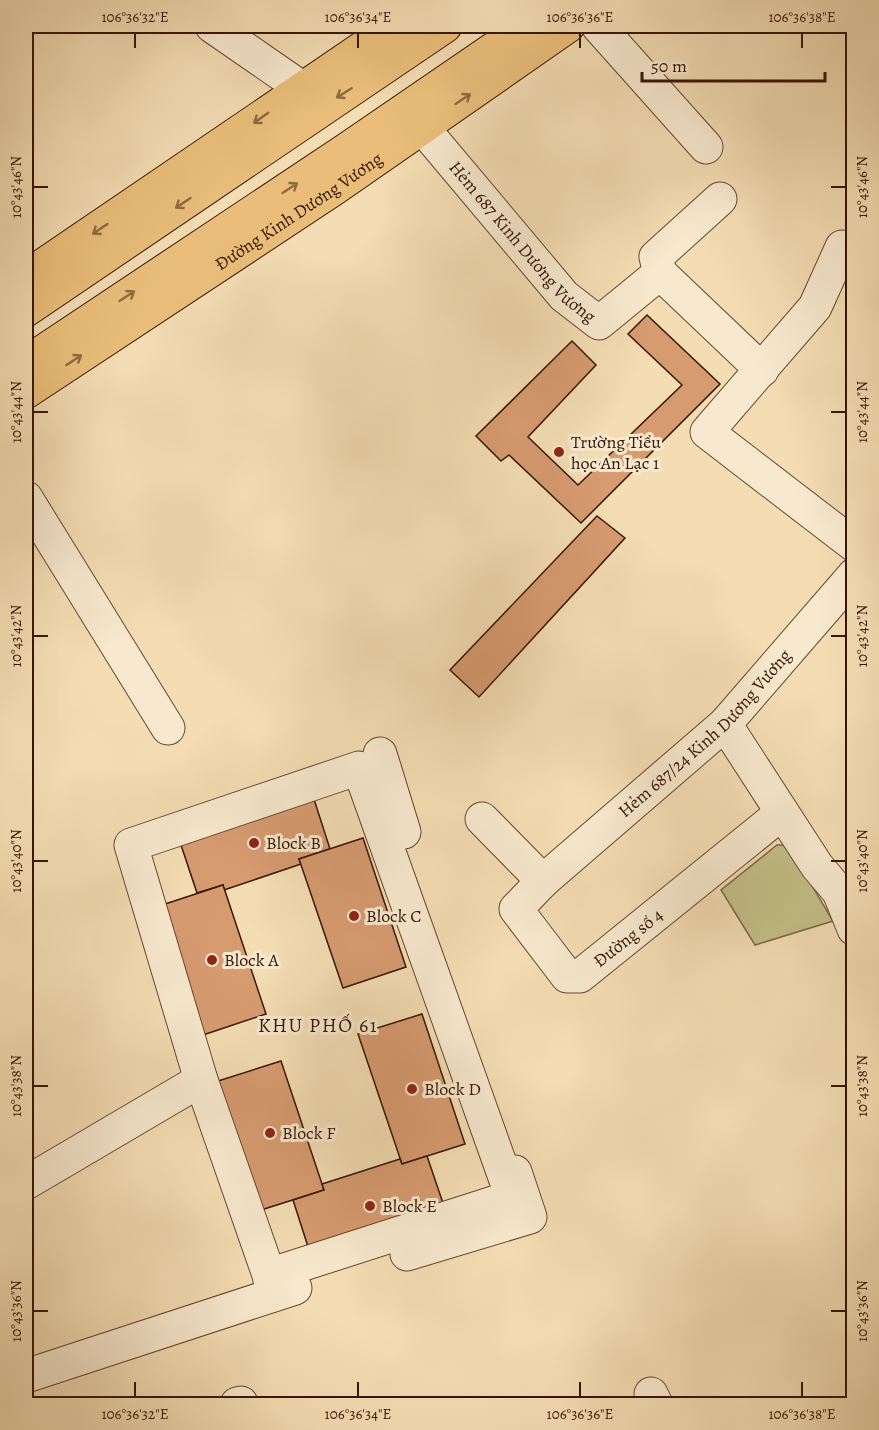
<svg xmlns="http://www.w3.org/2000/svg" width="879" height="1430" font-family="Alegreya,serif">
	<rect width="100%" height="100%" fill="#f4ddb3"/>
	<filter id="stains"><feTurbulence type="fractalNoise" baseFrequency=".00333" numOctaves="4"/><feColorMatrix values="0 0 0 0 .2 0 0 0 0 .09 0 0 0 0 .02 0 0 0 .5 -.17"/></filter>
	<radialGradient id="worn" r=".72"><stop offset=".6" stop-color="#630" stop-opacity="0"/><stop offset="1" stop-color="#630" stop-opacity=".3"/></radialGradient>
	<path fill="#c3bf88" stroke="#7c6a46" stroke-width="1.5" d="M777,845h7l8,7 41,69 -78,24 -34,-55z"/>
	<g fill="#d79b70" stroke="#361505" stroke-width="1.5">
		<path d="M647,315l73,69 -139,139 -72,-68 -8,6 -25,-25 96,-95 24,24 -68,72 50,48 104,-100 -54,-51z"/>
		<path d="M597,516l28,22 -146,159 -29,-27z"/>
		<path d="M312,793l18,56 -31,10 2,5 -77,26 -1,-5 -26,8 -19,-57z"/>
		<path d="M363,838l43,129 -63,21 -44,-129z"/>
		<path d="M223,885l43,129 -63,21 -44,-129z"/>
		<path d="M422,1014l43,130 -63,20 -44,-130z"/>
		<path d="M281,1061l43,129 -63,20 -43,-129z"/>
		<path d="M427,1156l19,56 -135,44 -18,-56 31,-10 -2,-6 78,-25 2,5z"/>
	</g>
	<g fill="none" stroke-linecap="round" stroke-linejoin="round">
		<defs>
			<g id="minor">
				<path d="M212,26l91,63"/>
				<path d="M598,26l108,121"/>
				<path id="s1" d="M422,127l142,169 35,27 61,-50 102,97"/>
				<path d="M842,247l-27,60 -108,125 147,113"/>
				<path d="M660,273l-4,-16 64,-58"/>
				<path d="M26,498l142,230"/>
				<path d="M725,724l92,142 22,26 15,37"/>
				<path d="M380,754l24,78"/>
				<path id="s2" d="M782,813l-202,163h-13l-51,-67 27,-28 182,-157 129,-149"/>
				<path d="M482,819l61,62"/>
				<path d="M26,1183l175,-103"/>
				<path d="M407,1254l123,-37 -15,-45"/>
				<path d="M269,1275l243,-78 -153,-429 -228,77 70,235 68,195 4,20"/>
				<path d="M26,1376l269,-88"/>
				<path d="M651,1394l5,10"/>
				<path d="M237,1404l4,-1"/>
			</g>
			<g id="major">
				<path d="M26,277l369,-251"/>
				<path d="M26,310l419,-284"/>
				<path d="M26,363l320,-213 181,-124"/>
				<path id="s3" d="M26,392l309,-204 233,-162"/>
			</g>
		</defs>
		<use href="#minor" stroke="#664730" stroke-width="35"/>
		<use href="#major" stroke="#361505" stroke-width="35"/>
		<use href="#minor" stroke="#f8e9ce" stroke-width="33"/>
		<use href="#major" stroke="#eabe7a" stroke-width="33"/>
	</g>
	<defs><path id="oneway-shaft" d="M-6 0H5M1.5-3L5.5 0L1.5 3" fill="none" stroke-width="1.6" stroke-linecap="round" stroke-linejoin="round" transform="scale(1.5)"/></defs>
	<g stroke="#906a40">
		<use href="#oneway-shaft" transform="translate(344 93) rotate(148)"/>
		<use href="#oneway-shaft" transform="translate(463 99) rotate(-34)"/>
		<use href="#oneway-shaft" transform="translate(261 118) rotate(145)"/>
		<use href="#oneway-shaft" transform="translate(290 188) rotate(-33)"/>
		<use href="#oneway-shaft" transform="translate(183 203) rotate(146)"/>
		<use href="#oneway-shaft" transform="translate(100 229) rotate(146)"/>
		<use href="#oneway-shaft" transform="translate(127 296) rotate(-33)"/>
		<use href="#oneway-shaft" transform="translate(74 360) rotate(-33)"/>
	</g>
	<path fill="none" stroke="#361505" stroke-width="2" d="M135,33v15M358,33v15M580,33v15M802,33v15M33,187h15M831,187h15M33,412h15M831,412h15M33,636h15M831,636h15M33,861h15M831,861h15M33,1086h15M831,1086h15M33,1311h15M831,1311h15M135,1382v15M358,1382v15M580,1382v15M802,1382v15"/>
	<g fill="#8f2418" stroke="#f8e9ce" stroke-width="2">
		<circle cx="559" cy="452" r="6"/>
		<circle cx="254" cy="843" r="6"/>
		<circle cx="354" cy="916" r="6"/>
		<circle cx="212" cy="960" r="6"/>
		<circle cx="412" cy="1089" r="6"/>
		<circle cx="270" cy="1133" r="6"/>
		<circle cx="370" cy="1206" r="6"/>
	</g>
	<g text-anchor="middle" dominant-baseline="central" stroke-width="6" stroke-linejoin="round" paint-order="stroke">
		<g font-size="18" fill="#361505" stroke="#f8e9ce">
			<text stroke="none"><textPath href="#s3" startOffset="327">Đường Kinh Dương Vương</textPath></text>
			<text stroke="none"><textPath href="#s1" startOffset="153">Hẻm 687 Kinh Dương Vương</textPath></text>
			<text stroke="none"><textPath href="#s2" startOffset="615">Hẻm 687/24 Kinh Dương Vương</textPath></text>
			<text transform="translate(628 938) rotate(-38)">Đường số 4</text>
		</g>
		<g font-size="18" fill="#361505" stroke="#f8e9ce" text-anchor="start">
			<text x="571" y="442">Trường Tiểu<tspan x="571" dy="21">học An Lạc 1</tspan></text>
			<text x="266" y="843">Block B</text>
			<text x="366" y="916">Block C</text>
			<text x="224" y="960">Block A</text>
			<text x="424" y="1089">Block D</text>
			<text x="282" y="1133">Block F</text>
			<text x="382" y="1206">Block E</text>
		</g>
		<g font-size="20" letter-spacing="1.5" fill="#361505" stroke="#f8e9ce">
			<text x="318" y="1025">KHU PHỐ 61</text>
		</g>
	</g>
	<rect width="879" height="1430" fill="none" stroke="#f4ddb3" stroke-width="66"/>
	<path d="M642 72v9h183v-9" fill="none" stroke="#361505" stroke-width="3"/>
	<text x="651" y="72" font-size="18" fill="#361505" stroke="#f8e9ce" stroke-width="4.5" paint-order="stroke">50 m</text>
	<rect x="33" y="33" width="813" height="1364" fill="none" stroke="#361505" stroke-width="2"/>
	<g font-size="15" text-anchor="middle" fill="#361505">
		<text x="135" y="22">106°36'32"E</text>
		<text x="358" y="22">106°36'34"E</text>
		<text x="580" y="22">106°36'36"E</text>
		<text x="802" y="22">106°36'38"E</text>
		<text transform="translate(16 187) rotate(-90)" y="5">10°43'46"N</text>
		<text transform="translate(862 187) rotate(-90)" y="5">10°43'46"N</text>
		<text transform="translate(16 412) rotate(-90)" y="5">10°43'44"N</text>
		<text transform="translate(862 412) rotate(-90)" y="5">10°43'44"N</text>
		<text transform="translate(16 636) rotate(-90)" y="5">10°43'42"N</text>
		<text transform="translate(862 636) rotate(-90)" y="5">10°43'42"N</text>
		<text transform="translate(16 861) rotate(-90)" y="5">10°43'40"N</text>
		<text transform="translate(862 861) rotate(-90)" y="5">10°43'40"N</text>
		<text transform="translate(16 1086) rotate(-90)" y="5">10°43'38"N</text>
		<text transform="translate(862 1086) rotate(-90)" y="5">10°43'38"N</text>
		<text transform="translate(16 1311) rotate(-90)" y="5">10°43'36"N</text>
		<text transform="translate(862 1311) rotate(-90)" y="5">10°43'36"N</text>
		<text x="135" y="1419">106°36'32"E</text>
		<text x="358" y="1419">106°36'34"E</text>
		<text x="580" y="1419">106°36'36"E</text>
		<text x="802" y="1419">106°36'38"E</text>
	</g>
	<rect width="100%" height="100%" filter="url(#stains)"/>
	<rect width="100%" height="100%" fill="url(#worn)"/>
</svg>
